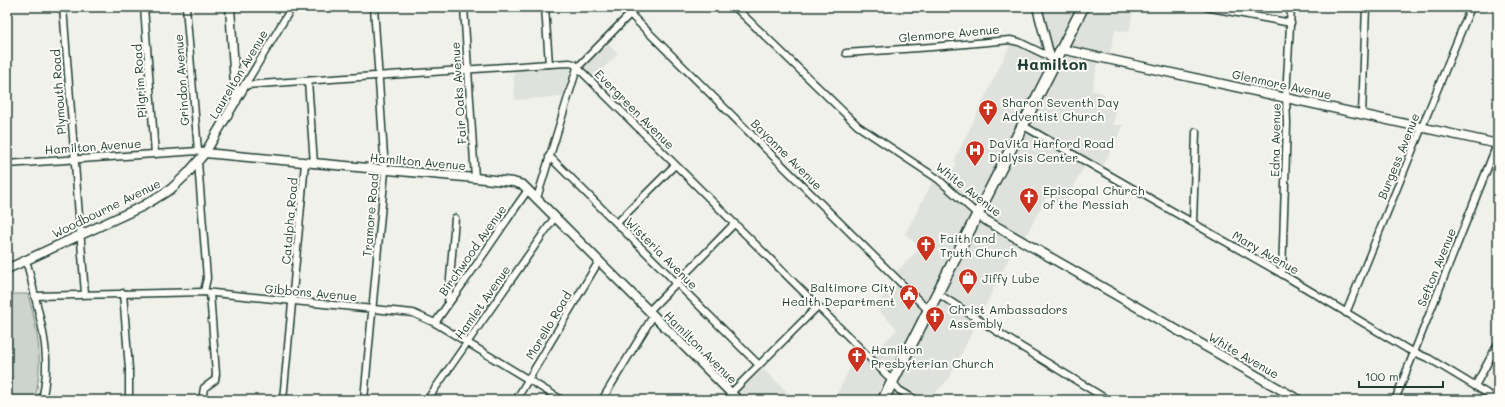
<svg xmlns="http://www.w3.org/2000/svg" width="1505" height="407" font-family="Mali,sans-serif">
	<rect width="100%" height="100%" fill="#f0f1eb"/>
	<filter id="ink" filterUnits="userSpaceOnUse"><feTurbulence type="fractalNoise" baseFrequency=".025" numOctaves="2"/><feDisplacementMap in="SourceGraphic" scale="8" xChannelSelector="R" yChannelSelector="G"/><feConvolveMatrix kernelMatrix="1 2 1 2 8 2 1 2 1" color-interpolation-filters="sRGB"/></filter>
	<g filter="url(#ink)">
		<g fill="#dfe2dc">
			<path d="M1036,7h109l-1,6 -11,-2 -4,21 -14,-2 -6,29 -10,-2 -7,33 12,4 -3,14 15,2 -3,15h11l-24,46 -14,-8 -23,44 -17,-10 -23,45 -5,-2 -69,139 -21,21h-94l26,-53 10,10 27,-28 -23,-23 25,-25 -6,-6 27,-27 -15,-14 30,-57 6,4 16,-17 -3,-3 58,-120 38,16z"/>
			<path d="M604,40l14,14 -28,27 -11,-12 -10,27 -54,4 -2,-33 59,-4 11,-2z"/>
			<path d="M760,366l36,34h-57l-8,-7z"/>
		</g>
		<path fill="#cdd3cd" stroke="#768880" d="M7,294h21c5,20 10,39 11,59 1,16 -1,31 -4,47h-28z"/>
		<path fill="#9faca4" stroke="#6c8077" d="M7,341c2,5 3,13 3,19 1,7 -2,13 -1,20l3,-2v1l-2,10v11h-3z"/>
		<g fill="none" stroke-linecap="round" stroke-linejoin="round">
			<defs>
				<g id="minor">
					<path d="M63,7l22,287"/>
					<path d="M144,7l11,147"/>
					<path d="M186,7l12,144"/>
					<path d="M464,7l11,171"/>
					<path d="M545,7l4,57"/>
					<path d="M735,7l123,119 80,53 39,35"/>
					<path d="M1206,7l85,16"/>
					<path d="M630,14l298,296"/>
					<path d="M846,53l86,-6 78,-7 9,2 31,15"/>
					<path d="M308,81l6,83"/>
					<path d="M245,85l304,-21 21,-1 4,1 312,310 13,16 17,10"/>
					<path d="M245,85l47,-78"/>
					<path d="M1362,114l4,-107"/>
					<path d="M1022,125l260,149 125,75 23,10 68,41"/>
					<path d="M549,156l210,209"/>
					<path d="M198,162l9,116 -3,14"/>
					<path d="M7,164l191,-13 7,2"/>
					<path d="M537,198l40,-130 60,-61"/>
					<path d="M1193,222l3,-90"/>
					<path d="M617,223l58,-58"/>
					<path d="M26,261c4,11 6,23 9,36 9,36 16,65 7,103"/>
					<path d="M1282,274l5,-151 -1,-26 5,-90"/>
					<path d="M123,293l6,76v31"/>
					<path d="M937,293l78,50 93,57"/>
					<path d="M35,296l169,-4 209,21 22,10 127,77"/>
					<path d="M448,303l7,-85"/>
					<path d="M649,311l85,-87"/>
					<path d="M1346,313l125,-306"/>
					<path d="M435,323c15,-22 31,-43 46,-65 16,-23 31,-46 47,-68"/>
					<path d="M1475,386l23,-42"/>
					<path d="M731,393l87,-87"/>
					<path d="M202,400l2,-12 11,-8 1,-6 -6,-81"/>
					<path d="M283,400l22,-237"/>
					<path d="M364,400l21,-229 -11,-164"/>
					<path d="M427,400l128,-183"/>
					<path d="M516,400l83,-139"/>
					<path d="M602,400l51,-84"/>
					<path d="M1395,400l103,-258"/>
				</g>
				<g id="tertiary">
					<path d="M230,7l6,94"/>
					<path d="M1037,7l13,50 5,4"/>
					<path d="M1061,49l437,95"/>
					<path d="M205,153l270,25 38,4 10,3 215,215"/>
					<path d="M977,214l10,7 312,179"/>
					<path d="M7,269l136,-63 28,-17 16,-15 18,-21 40,-68"/>
				</g>
				<path id="primary" d="M883,400l200,-393"/>
			</defs>
			<use href="#minor" stroke="#1f3d34" stroke-width="9"/>
			<use href="#tertiary" stroke="#1f3d34" stroke-width="11"/>
			<use href="#primary" stroke="#1f3d34" stroke-width="13"/>
			<use href="#minor" stroke="#fdfcf7" stroke-width="6"/>
			<use href="#tertiary" stroke="#fdfcf7" stroke-width="8"/>
			<use href="#primary" stroke="#fdfcf7" stroke-width="10"/>
		</g>
	</g>
	<defs>
		<symbol id="church-pin" viewBox="-11 -11 22 30"><path d="M0 17L-7.5 6A9.5 9.5 0 1 1 7.5 6Z" fill="#c8321e" stroke="#fdfcf7"/><path d="M-1.2-6h2.4v3.5h3.3v2.4h-3.3V6h-2.4V-.1h-3.3v-2.4h3.3Z" fill="#fff"/></symbol>
		<symbol id="hospital-pin" viewBox="-11 -11 22 30"><path d="M0 17L-7.5 6A9.5 9.5 0 1 1 7.5 6Z" fill="#c8321e" stroke="#fdfcf7"/><path d="M-5-5h3v3.5h4V-5h3V5h-3V1.5h-4V5h-3Z" fill="#fff"/></symbol>
		<symbol id="shop-pin" viewBox="-11 -11 22 30"><path d="M0 17L-7.5 6A9.5 9.5 0 1 1 7.5 6Z" fill="#c8321e" stroke="#fdfcf7"/><path d="M-5-2.5h2.3a2.7 3.5 0 0 1 5.4 0H5L5.5 6h-11ZM-1.5-2.5h3a1.5 2.3 0 0 0-3 0Z" fill="#fff"/></symbol>
		<symbol id="civic-pin" viewBox="-11 -11 22 30"><path d="M0 17L-7.5 6A9.5 9.5 0 1 1 7.5 6Z" fill="#c8321e" stroke="#fdfcf7"/><path d="M-.6-6.5H3V-4.5H.6V-3L4-1V1h2V6H-6V1h2V-1L-.6-3ZM-1.2 2.5V6h2.4V2.5Z" fill="#fff"/></symbol>
	</defs>
	<g fill-rule="evenodd">
		<use href="#church-pin" x="977" y="98" width="22" height="30"/>
		<use href="#hospital-pin" x="964" y="139" width="22" height="30"/>
		<use href="#church-pin" x="1018" y="186" width="22" height="30"/>
		<use href="#church-pin" x="915" y="234" width="22" height="30"/>
		<use href="#shop-pin" x="957" y="267" width="22" height="30"/>
		<use href="#civic-pin" x="898" y="283" width="22" height="30"/>
		<use href="#church-pin" x="924" y="305" width="22" height="30"/>
		<use href="#church-pin" x="846" y="345" width="22" height="30"/>
	</g>
	<g text-anchor="middle" dominant-baseline="central" stroke-width="4" stroke-linejoin="round" paint-order="stroke">
		<g font-size="12" fill="#1f3d34" stroke="#fdfcf7">
			<text transform="translate(949 33) rotate(-5)">Glenmore Avenue</text>
			<text transform="translate(238 74) rotate(-59)">Laurelton Avenue</text>
			<text transform="translate(181 80) rotate(-94)">Grindon Avenue</text>
			<text transform="translate(139 81) rotate(-94)">Pilgrim Road</text>
			<text transform="translate(1282 84) rotate(12)">Glenmore Avenue</text>
			<text transform="translate(58 92) rotate(-94)">Plymouth Road</text>
			<text transform="translate(458 93) rotate(-94)">Fair Oaks Avenue</text>
			<text transform="translate(635 109) rotate(45)">Evergreen Avenue</text>
			<text transform="translate(1275 140) rotate(-89)">Edna Avenue</text>
			<text transform="translate(93 146) rotate(-4)">Hamilton Avenue</text>
			<text transform="translate(787 154) rotate(45)">Bayonne Avenue</text>
			<text transform="translate(1398 156) rotate(-68)">Burgess Avenue</text>
			<text transform="translate(418 161) rotate(5)">Hamilton Avenue</text>
			<text transform="translate(969 189) rotate(38)">White Avenue</text>
			<text transform="translate(106 208) rotate(-26)">Woodbourne Avenue</text>
			<text transform="translate(370 215) rotate(-85)">Tramore Road</text>
			<text transform="translate(289 221) rotate(-85)">Catalpha Road</text>
			<text transform="translate(472 250) rotate(-55)">Birchwood Avenue</text>
			<text transform="translate(1266 252) rotate(30)">Mary Avenue</text>
			<text transform="translate(662 253) rotate(45)">Wisteria Avenue</text>
			<text transform="translate(1436 267) rotate(-68)">Sefton Avenue</text>
			<text transform="translate(311 292) rotate(5)">Gibbons Avenue</text>
			<text transform="translate(482 302) rotate(-55)">Hamlet Avenue</text>
			<text transform="translate(548 325) rotate(-59)">Morello Road</text>
			<text transform="translate(701 347) rotate(45)">Hamilton Avenue</text>
			<text transform="translate(1244 355) rotate(30)">White Avenue</text>
		</g>
		<g font-size="12" fill="#1f3d34" stroke="#fdfcf7" text-anchor="start">
			<text x="1002" y="102">Sharon Seventh Day<tspan x="1002" dy="14">Adventist Church</tspan></text>
			<text x="989" y="143">DaVita Harford Road<tspan x="989" dy="14">Dialysis Center</tspan></text>
			<text x="1043" y="190">Episcopal Church<tspan x="1043" dy="14">of the Messiah</tspan></text>
			<text x="940" y="238">Faith and<tspan x="940" dy="14">Truth Church</tspan></text>
			<text x="982" y="278">Jiffy Lube</text>
			<text x="895" y="287" text-anchor="end">Baltimore City<tspan x="895" dy="14">Health Department</tspan></text>
			<text x="949" y="309">Christ Ambassadors<tspan x="949" dy="14">Assembly</tspan></text>
			<text x="871" y="349">Hamilton<tspan x="871" dy="14">Presbyterian Church</tspan></text>
		</g>
		<g font-size="16" font-weight="bold" fill="#1f3d34" stroke="#fdfcf7">
			<text x="1052" y="63">Hamilton</text>
		</g>
	</g>
	<rect width="1505" height="407" fill="none" stroke="#fdfcf7" stroke-width="24"/>
	<rect x="12" y="12" width="1481" height="383" fill="none" stroke="#1f3d34" stroke-width="1.5" filter="url(#ink)"/>
	<path d="M1359 381v6h84v-6" fill="none" stroke="#1f3d34" stroke-width="2"/>
	<text x="1365" y="381" font-size="12" fill="#1f3d34" stroke="#fdfcf7" stroke-width="3" paint-order="stroke">100 m</text>
</svg>
